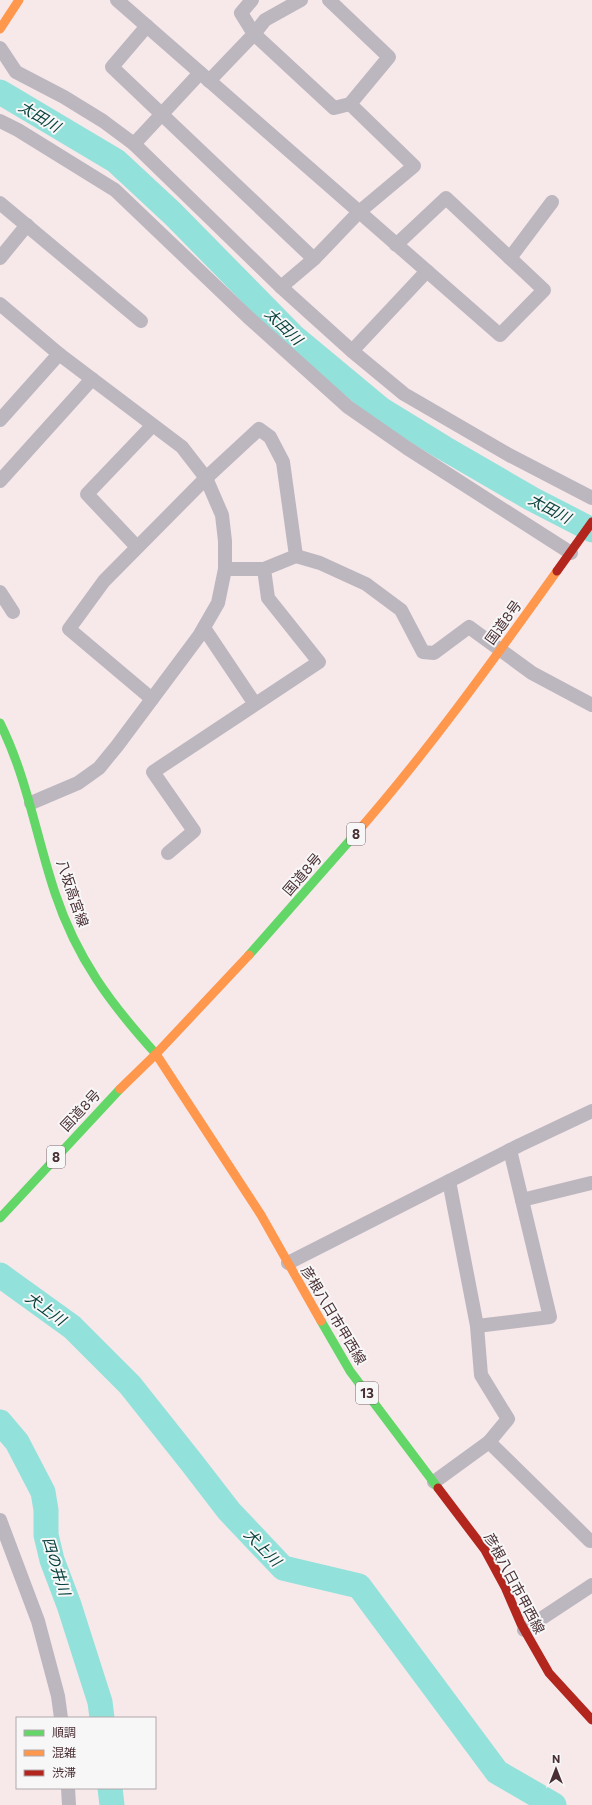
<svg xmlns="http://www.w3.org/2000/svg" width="592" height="1805" font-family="Commissioner,'Noto Sans JP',sans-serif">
	<rect width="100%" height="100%" fill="#f7e8ea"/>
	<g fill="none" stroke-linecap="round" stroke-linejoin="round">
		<g stroke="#92e2db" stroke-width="25">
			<path d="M0,92l116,69 57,53 120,122 89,74 62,38 88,51 60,31"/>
			<path d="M0,1275l72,52 58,58 62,78 37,48 54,57 76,18 138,186 57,33"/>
			<path d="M0,1422l17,20 26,50 3,18v25l6,25 17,45 31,97 2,16"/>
			<path d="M110,1788l2,17"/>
		</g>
		<g stroke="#bcb7bf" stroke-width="14">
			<path d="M117,0l383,335 44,-45 -98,-92 -50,47"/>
			<path d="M301,0l-36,20 -11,14 80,74 16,-4 39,-47 -60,-57"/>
			<path d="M147,26l-35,41 202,192 45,-47 55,-46 -64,-62"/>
			<path d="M0,48l16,24 48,25 39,24 31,23 147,143 71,64 52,43 105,61 83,43"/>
			<path d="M209,81l45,-47 -13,-21 11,-13"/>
			<path d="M0,121l18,9 97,60 133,127 100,90 59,41 164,105"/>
			<path d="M134,144l66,-71"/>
			<path d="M0,203l141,118"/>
			<path d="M0,258l27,-33"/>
			<path d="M510,258l42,-56"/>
			<path d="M281,287l33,-28"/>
			<path d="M0,304l59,50 123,93 24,31 16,37 3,26v28l-7,34 -19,33 -82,110 -18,22 -21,15 -47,20"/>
			<path d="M352,351l75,-80"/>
			<path d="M0,420l59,-66"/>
			<path d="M0,481l92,-102"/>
			<path d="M137,547l-50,-53 65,-68"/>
			<path d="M296,556l24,7 46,21 35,26 22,42 11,1 35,-26 63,46 60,32"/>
			<path d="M225,569h39"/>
			<path d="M0,592l13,20"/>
			<path d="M204,628l51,76"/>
			<path d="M152,699l-83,-70 35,-48 102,-103 53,-49 11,8 13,25 13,94 -32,13 4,29 51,64 -166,110 41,59 -26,22"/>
			<path d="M449,1181l28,145 4,49 27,44 -19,23"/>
			<path d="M522,1200l69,-17"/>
			<path d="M288,1263l232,-118 72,-34"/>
			<path d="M477,1326l73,-9 -40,-167"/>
			<path d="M434,1482l55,-40 101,99"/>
			<path d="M0,1520l38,101 20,75 3,22"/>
			<path d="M524,1630l68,-45"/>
			<path d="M68,1788l1,17"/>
		</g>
		<g stroke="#63d668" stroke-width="9">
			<path d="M0,723c27,54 36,113 55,170 22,66 55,110 101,161"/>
			<path d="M249,955l103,-117"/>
			<path d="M0,1218l120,-129"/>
			<path d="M321,1321l29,50 88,117"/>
		</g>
		<g stroke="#ff974d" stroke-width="9">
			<path d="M0,29l19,-29"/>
			<path d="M352,838c74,-84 140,-176 205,-267"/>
			<path d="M156,1054l105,161 60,106"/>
			<path d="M120,1089l36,-35 93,-99"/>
		</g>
		<g stroke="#b3261e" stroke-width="9">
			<path d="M557,571l35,-49"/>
			<path d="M438,1488l47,62 20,37 16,37 28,49 43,47"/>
		</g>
	</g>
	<g text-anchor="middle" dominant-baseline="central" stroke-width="4" stroke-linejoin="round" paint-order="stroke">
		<g fill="#f7f7f7" stroke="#7d6b6e" stroke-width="1">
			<rect x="347" y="823" width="18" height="22" rx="3"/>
			<rect x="47" y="1146" width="18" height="22" rx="3"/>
			<rect x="356" y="1382" width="22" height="22" rx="3"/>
		</g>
		<g font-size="13" font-weight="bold" fill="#492f34">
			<text x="356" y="834">8</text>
			<text x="56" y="1157">8</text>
			<text x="367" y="1393">13</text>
		</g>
		<g font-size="14" fill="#492f34" stroke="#f7f7f7">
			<text transform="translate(503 622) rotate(-54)">国道8号</text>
			<text transform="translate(302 874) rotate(-49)">国道8号</text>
			<text transform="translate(73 893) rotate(71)">八坂高宮線</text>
			<text transform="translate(80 1110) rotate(-47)">国道8号</text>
			<text transform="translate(334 1315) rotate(59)">彦根八日市甲西線</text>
			<text transform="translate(515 1583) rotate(62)">彦根八日市甲西線</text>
		</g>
		<g font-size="15" font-style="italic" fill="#06403c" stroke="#f7f7f7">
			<text transform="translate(40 116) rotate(31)">太田川</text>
			<text transform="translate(284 326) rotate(44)">太田川</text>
			<text transform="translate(550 508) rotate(28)">太田川</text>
			<text transform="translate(46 1308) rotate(36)">犬上川</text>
			<text transform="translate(263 1547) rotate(46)">犬上川</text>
			<text transform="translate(57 1566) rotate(73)">四の井川</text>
		</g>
	</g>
	<rect x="16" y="1717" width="140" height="72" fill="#f7f7f7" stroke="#b1a7a9"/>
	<rect x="24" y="1730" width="20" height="6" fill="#63d668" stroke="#b1a7a9"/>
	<text x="52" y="1737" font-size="12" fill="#492f34">順調</text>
	<rect x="24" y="1750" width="20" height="6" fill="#ff974d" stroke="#b1a7a9"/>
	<text x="52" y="1757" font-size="12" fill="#492f34">混雑</text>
	<rect x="24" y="1770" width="20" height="6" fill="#b3261e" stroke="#b1a7a9"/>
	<text x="52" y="1777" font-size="12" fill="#492f34">渋滞</text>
	<g transform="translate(556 1769)" stroke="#f7f7f7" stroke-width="3" paint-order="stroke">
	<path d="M0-3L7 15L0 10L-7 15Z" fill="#492f34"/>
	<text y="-6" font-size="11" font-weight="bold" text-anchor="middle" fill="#492f34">N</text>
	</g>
</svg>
